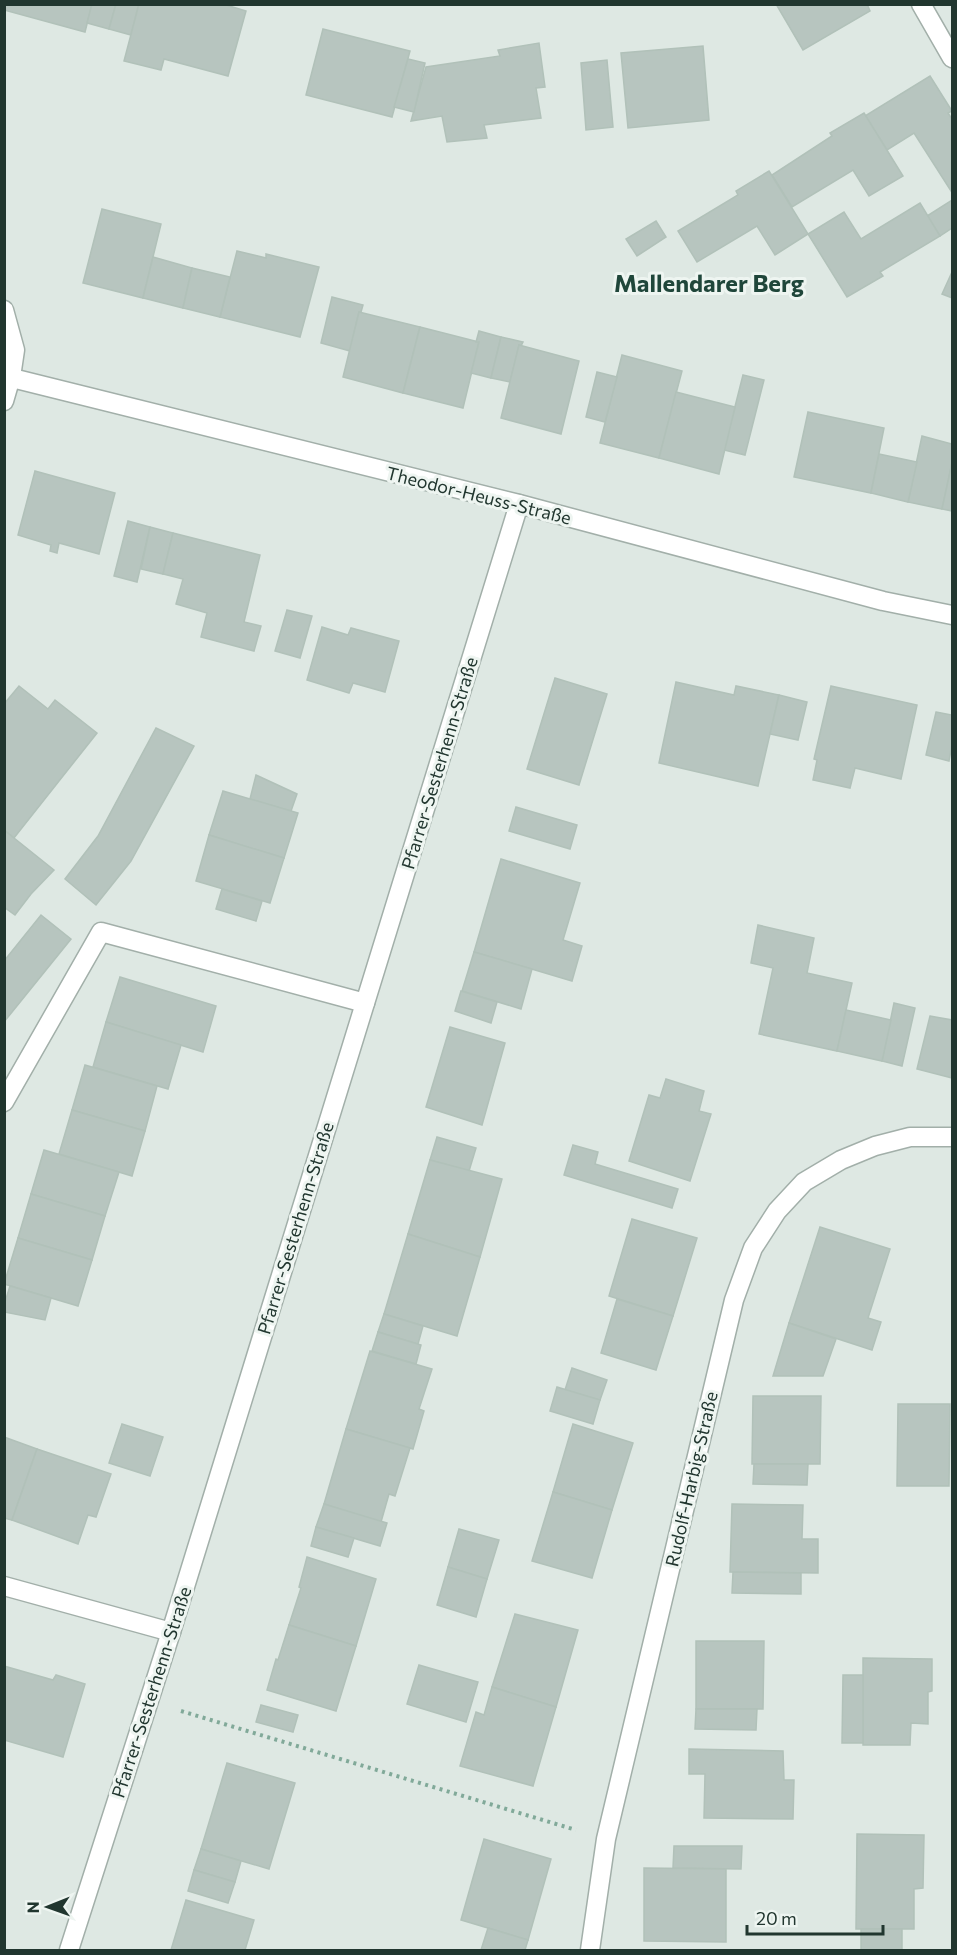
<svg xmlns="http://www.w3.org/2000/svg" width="957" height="1955" font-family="Commissioner,sans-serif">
	<rect width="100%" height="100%" fill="#dee8e3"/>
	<g fill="#b7c5bf" stroke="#b1c1b9" stroke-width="1.5">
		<path d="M4,4h88l-7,28 -81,-22z"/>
		<path d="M92,4h24l-7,25 -22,-6z"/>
		<path d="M116,4h23l-8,31 -22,-6z"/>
		<path d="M139,4h84l23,7 -18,65 -64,-17 -3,11 -37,-9z"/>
		<path d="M776,4h91l3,7 -67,39z"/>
		<path d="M323,29l87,22 -18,66 -86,-22z"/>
		<path d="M539,43l6,44 -9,1 5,30 -57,7 3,13 -40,4 -5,-26 -31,5 15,-54 74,-11 -2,-6z"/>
		<path d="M703,46l6,74 -81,8 -7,-75z"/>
		<path d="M408,59l17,4 -11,49 -20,-5z"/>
		<path d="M607,60l6,67 -27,3 -5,-67z"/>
		<path d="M930,76l22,35 -4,2 4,6 -1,72 -37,-58 -27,17 -22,-34z"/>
		<path d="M864,113l39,63 -34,20 -16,-26 -61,37 -20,-32 60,-39 -2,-3z"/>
		<path d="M769,171l39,63 -33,21 -18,-29 -60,36 -19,-31 60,-36 -2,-4z"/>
		<path d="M952,200v28l-12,8 -13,-20z"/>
		<path d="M920,203l20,33 -60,36 3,4 -36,21 -39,-63 36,-22 17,27z"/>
		<path d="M102,209l59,15 -18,74 -60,-15z"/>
		<path d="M656,221l10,16 -29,19 -11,-17z"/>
		<path d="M237,251l29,7v-4l53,13 -19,70 -80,-20z"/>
		<path d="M153,257l39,11 -9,40 -40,-10z"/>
		<path d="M192,268l38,9 -10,40 -37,-9z"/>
		<path d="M952,272v26l-10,-4z"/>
		<path d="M332,297l31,8 -2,7h-2l-9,39 -29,-8z"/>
		<path d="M359,312l61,15 -17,66 -60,-16z"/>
		<path d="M420,327l59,15 -16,66 -60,-15z"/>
		<path d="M479,331l22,6 -10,41 -20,-5 8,-31h-3z"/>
		<path d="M501,337l22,5 -2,4 -2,-1 -9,37 -19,-4z"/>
		<path d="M519,345l60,16 -18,73 -60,-16z"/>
		<path d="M622,355l60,16 -23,87 -59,-15z"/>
		<path d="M597,372l20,5 -12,45 -19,-5z"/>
		<path d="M743,375l21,5 -19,75 -21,-5z"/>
		<path d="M676,392l59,15 -16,67 -60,-16z"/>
		<path d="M808,412l76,16 -13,65 -77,-16z"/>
		<path d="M922,436l30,8v19l-10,46 -34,-7z"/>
		<path d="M879,454l38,8 -9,40 -37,-9z"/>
		<path d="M952,463v48l-10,-2z"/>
		<path d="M35,471l80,22 -16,61 -40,-11 -2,10 -7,-2 1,-6 -33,-10z"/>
		<path d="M128,521l22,6 -13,55 -23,-6z"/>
		<path d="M150,527l23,6 -10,41 -22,-5z"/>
		<path d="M173,533l87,22 -16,67 17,4 -7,25 -53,-14 6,-24 -31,-9 7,-25 -20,-5z"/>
		<path d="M287,610l25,6 -12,42 -25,-7z"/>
		<path d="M322,627l26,8 3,-7 48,13 -14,51 -32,-9 -4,10 -42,-13z"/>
		<path d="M555,678l52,16 -28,91 -52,-16z"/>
		<path d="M676,682l58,13 2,-9 43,9 -21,91 -99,-23z"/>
		<path d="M19,686l29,23 7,-9 42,33 -83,105 -10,-8v-126z"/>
		<path d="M831,686l86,19 -16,74 -46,-11 -5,20 -37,-8 4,-20 -3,-1z"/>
		<path d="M779,695l28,7 -9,38 -28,-6z"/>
		<path d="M936,712l16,3v30l-3,16 -23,-6z"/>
		<path d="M156,728l38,18 -63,115 -35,44 -31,-26 33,-43z"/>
		<path d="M256,775l41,19 -6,17 -41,-12z"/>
		<path d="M223,791l75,22 -14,45 -75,-23z"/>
		<path d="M516,807l61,18 -7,24 -61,-18z"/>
		<path d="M4,830l50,40 -23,24 -16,21 -11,-8z"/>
		<path d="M209,835l75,23 -14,45 -74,-22z"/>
		<path d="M501,859l79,24 -17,57 19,6 -10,35 -98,-29z"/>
		<path d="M222,889l40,12 -6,20 -40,-12z"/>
		<path d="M41,915l30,24 -67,83v-61z"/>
		<path d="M758,925l56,13 -7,35 45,10 -15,68 -78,-17 14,-66 -22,-5z"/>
		<path d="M474,952l58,17 -11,40 -59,-18z"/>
		<path d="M120,977l96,29 -13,46 -97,-30z"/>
		<path d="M461,991l36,11 -6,21 -36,-12z"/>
		<path d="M894,1003l21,5 -13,58 -20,-5z"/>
		<path d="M846,1010l45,10 -9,41 -45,-10z"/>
		<path d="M930,1016l22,4v58l-35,-9z"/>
		<path d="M106,1022l75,23 -13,44 -75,-22z"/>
		<path d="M450,1027l55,16 -23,82 -56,-18z"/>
		<path d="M85,1065l72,21 -12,45 -73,-21z"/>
		<path d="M666,1079l38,12 -5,20 12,3 -21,67 -61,-20 20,-66 11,3z"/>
		<path d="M72,1110l73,21 -13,45 -73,-22z"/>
		<path d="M437,1137l39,11 -7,23 -39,-11z"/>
		<path d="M573,1145l25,7 -3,12 83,25 -6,19 -108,-33z"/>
		<path d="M44,1150l75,22 -14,44 -74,-22z"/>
		<path d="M430,1160l72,19 -22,78 -72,-23z"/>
		<path d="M31,1194l74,22 -13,44 -74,-22z"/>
		<path d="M632,1219l65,19 -24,78 -64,-20z"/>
		<path d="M820,1227l70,22 -22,69 13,4 -9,28 -83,-27z"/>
		<path d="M408,1234l72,23 -23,79 -73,-22z"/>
		<path d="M18,1238l74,22 -14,46 -74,-22z"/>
		<path d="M10,1286l41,12 -6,22 -41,-8v-7z"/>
		<path d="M617,1299l56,17 -17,54 -55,-17z"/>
		<path d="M384,1314l39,12 -5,18 -40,-12z"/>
		<path d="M789,1323l47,16 -13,37h-50z"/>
		<path d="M378,1332l43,13 -5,19 -44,-13z"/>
		<path d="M370,1351l62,18 -13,40 5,2 -11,38 -67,-20z"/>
		<path d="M572,1368l35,12 -7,20 -35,-10z"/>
		<path d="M557,1387l43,13 -7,24 -43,-13z"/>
		<path d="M753,1396h68l-1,68h-68z"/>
		<path d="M898,1404h52l-1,82h-52z"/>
		<path d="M122,1424l41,13 -13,39 -41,-13z"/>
		<path d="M573,1424l60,19 -21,67 -59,-18z"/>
		<path d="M346,1429l64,19 -15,48 -6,-2 -8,28 -57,-18z"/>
		<path d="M4,1437l33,12 -25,71 -8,-2z"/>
		<path d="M37,1449l74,25 -15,43 -8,-2 -10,29 -66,-24z"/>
		<path d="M754,1464h54l-1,21 -54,-1z"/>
		<path d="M553,1492l59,18 -20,68 -60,-17z"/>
		<path d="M324,1504l63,19 -7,23 -64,-19z"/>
		<path d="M732,1504l71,1 -1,34h16v34l-88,-1z"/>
		<path d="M316,1527l38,11 -6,19 -37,-11z"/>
		<path d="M459,1529l40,11 -12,39 -39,-12z"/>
		<path d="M307,1557l69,22 -20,67 -67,-21 12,-37 -2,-1z"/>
		<path d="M448,1567l39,12 -11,38 -39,-12z"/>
		<path d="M733,1572l68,1v21l-69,-1z"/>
		<path d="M515,1614l63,16 -22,77 -64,-20z"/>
		<path d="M289,1625l67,21 -20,65 -69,-21 9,-31 2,1z"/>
		<path d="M696,1641h68l-1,68h-67z"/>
		<path d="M863,1658l69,1v32l-4,1v32l-17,-1 -1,22h-47z"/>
		<path d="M419,1665l59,17 -12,40 -59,-18z"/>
		<path d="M4,1666l49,14 3,-5 29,9 -22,73 -59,-17z"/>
		<path d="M843,1675h20v68h-21z"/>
		<path d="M492,1687l64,20 -23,79 -73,-20 16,-54 8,3z"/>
		<path d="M261,1705l37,10 -5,17 -37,-10z"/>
		<path d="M696,1709h61l-1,21 -61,-1z"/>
		<path d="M689,1749l94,2 1,29h10l-1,39 -89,-1 1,-44h-16z"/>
		<path d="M227,1763l68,20 -26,86 -68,-20z"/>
		<path d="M857,1834l67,1 -1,53 -9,1v40h-58z"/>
		<path d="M484,1839l67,20 -23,81 -67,-20z"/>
		<path d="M674,1846h68l-1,23 -68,-1z"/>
		<path d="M201,1849l40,12 -6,21 -41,-12z"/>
		<path d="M644,1868l82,1v73l-82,-1z"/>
		<path d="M194,1870l41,12 -7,21 -40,-12z"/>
		<path d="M186,1900l68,20 -9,30h-74z"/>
		<path d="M488,1928l40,12 -3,10h-44z"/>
		<rect x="861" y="1929" width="41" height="21"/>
	</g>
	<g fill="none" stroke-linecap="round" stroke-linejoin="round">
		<defs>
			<g id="minor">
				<path d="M921,4l31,54"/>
				<path d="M4,310l11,40 -4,27 -7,24"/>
				<path d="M4,376l515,128 364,97 69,14"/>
				<path d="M4,1102l97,-170 264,71"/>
				<path d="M4,1586l167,46"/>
				<path d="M69,1950l102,-318 348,-1128"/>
				<path d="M590,1950l16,-111 128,-539 19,-52 24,-37 27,-29 37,-22 34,-14 35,-9h42"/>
			</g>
		</defs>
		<use href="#minor" stroke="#a2afa9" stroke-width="21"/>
		<path stroke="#81a999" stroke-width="4" stroke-dasharray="3 4.5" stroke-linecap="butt" d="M181,1711l395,119"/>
		<use href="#minor" stroke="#fff" stroke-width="18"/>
	</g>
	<g text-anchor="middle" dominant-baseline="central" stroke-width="6" stroke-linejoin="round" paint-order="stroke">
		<g font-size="18" fill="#21362f" stroke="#eef5f1">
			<text transform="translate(479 495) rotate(14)">Theodor-Heuss-Straße</text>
			<text transform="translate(439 763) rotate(-73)">Pfarrer-Sesterhenn-Straße</text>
			<text transform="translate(295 1228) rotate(-73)">Pfarrer-Sesterhenn-Straße</text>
			<text transform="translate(691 1479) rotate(-77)">Rudolf-Harbig-Straße</text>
			<text transform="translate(151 1692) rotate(-72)">Pfarrer-Sesterhenn-Straße</text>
		</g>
		<g font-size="24" font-weight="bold" fill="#1f463a" stroke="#eef5f1">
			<text x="709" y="282">Mallendarer Berg</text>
		</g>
	</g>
	<rect width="957" height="1955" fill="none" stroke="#21362f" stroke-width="12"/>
	<g transform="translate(48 1907) rotate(269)" stroke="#eef5f1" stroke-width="4.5" paint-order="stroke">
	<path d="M0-4.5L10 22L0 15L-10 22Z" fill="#21362f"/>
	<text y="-9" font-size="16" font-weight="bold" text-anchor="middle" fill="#21362f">N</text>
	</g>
	<path d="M747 1925v9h136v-9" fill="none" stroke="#21362f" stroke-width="3"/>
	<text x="756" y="1925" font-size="18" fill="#21362f" stroke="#eef5f1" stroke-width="4.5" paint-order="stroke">20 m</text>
</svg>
